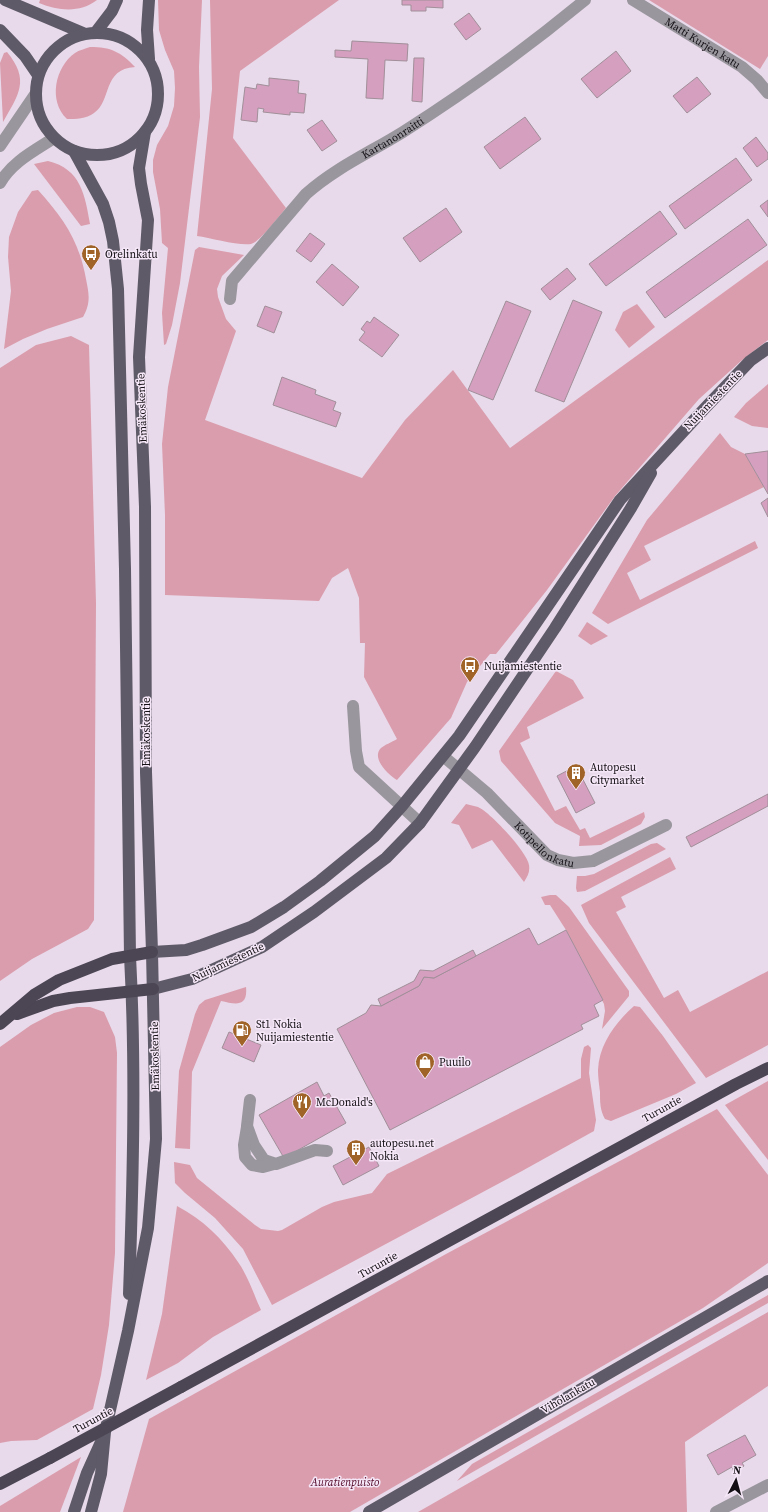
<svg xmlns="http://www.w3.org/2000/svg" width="768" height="1512" font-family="'Source Serif 4',serif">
	<rect width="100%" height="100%" fill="#e8daea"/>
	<g fill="#da9dad">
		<path d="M40,0h57c-17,13 -38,11 -58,3z"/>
		<path d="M158,0h44l-3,67 1,50 -20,166 -8,42 -6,19 -2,1 -2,-32 6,-65 -6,-5 -2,-34 -7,-37v-12l4,-15 11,-19 6,-20 1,-18 -1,-17 -9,-21 -6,-20z"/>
		<path d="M210,0h129l-99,71 -7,67 53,70c-7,8 -26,34 -35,36 -12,2 -40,-6 -54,-8l15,-147z"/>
		<path d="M649,0h119v56l-8,13z"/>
		<path d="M90,47c21,0 31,5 45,20 -33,2 -23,34 -41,46 -8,6 -18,6 -27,6 -19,-18 -12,-52 8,-66 4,-3 10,-4 15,-6z"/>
		<path d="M7,52c23,28 12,42 -4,70l-3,-59 4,-10z"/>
		<path d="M48,161c33,8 37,34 42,63l-9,2 -47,-62z"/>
		<path d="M38,190c25,28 41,50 48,89 3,15 5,24 -3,38l-36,12 -24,10 -19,10 7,-58 -3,-34 1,-20 9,-25 14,-21z"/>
		<path d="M199,247l45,8 -22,21 -5,13 1,8 8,22 10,12 -31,89 157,58 43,-58 48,-50 57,78 258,-188v80l-27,21 -42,38 -84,97 -68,94 -51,64h-6l-23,28 -16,36 -54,62c-8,-5 -25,-20 -17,-31 4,-4 12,-7 17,-10l-33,-62 1,-34h-5l-1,-45 -11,-30 -16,10 -13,23 -154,-6v-80l-3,-71 6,-57 27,-137z"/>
		<path d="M637,304l18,23 -26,21 -14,-18 8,-18z"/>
		<path d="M71,336l18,9 7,258 -2,317 -6,9 -56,30 -32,22v-613l36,-23z"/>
		<path d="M768,384v44l-16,-2 -18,-9 12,-14z"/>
		<path d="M720,433l11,14 14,7 19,33 -120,59 7,14 -24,13 13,27 115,-59 3,7 -150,76 -16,-11 55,-93z"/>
		<path d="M587,622l21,14 -17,9 -13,-9z"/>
		<path d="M556,671l17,9 11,18 -57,29 3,11 -10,5 35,68 11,-5 14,24 5,-2 5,10 54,-26 1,5 -4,7 -40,21 -22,1 1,-10 -25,-13 -54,-62 -2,-10z"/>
		<path d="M466,804c4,1 8,2 12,3 12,5 49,45 51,58 1,7 -1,11 -5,17l-32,-42 -20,9 -13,-24 -8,-2z"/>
		<path d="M657,843l9,6 -81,42 -8,1 -1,-4 1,-12h8l9,-2 57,-30z"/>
		<path d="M670,857l6,12 -55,28 5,10 -10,5 48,86 14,-8 12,22 78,-41v74l-62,33 -117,-155 -8,-18z"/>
		<path d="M550,895h6l13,12 60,84v5l-27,33 3,-18 -1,-7 -38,-74 -16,-25h-5l-4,-8z"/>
		<path d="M246,987c2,21 -11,17 -25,14l-29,71 -2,77 -15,-1 4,-77 16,-57 4,-9 6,-5z"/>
		<path d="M634,1006l6,1 23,29 33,47 -20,11 -65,27 -6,-2c-5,-9 -5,-17 -5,-27 -1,-8 -2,-15 -2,-22 1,-26 18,-48 36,-64z"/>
		<path d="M77,1007h13l14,5 11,25 2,16 -2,200 -6,72 -8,50 -8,34 -56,31 -26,1 -11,2v-396l31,-22 23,-12z"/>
		<path d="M588,1045l3,3 -2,25 7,47 -2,11 -72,40 -250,134 -29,-56 -28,-31 -30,-25 -10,-10 -1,-21 16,3 7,13 58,47 6,4 17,2 4,-1 40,-23 12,-5 38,-9 15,-19 194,-96v-19l3,-12z"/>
		<path d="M768,1081v79l-43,-55z"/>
		<path d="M717,1109l51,66v88l-65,45 -353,204h-227l26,-93 297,-165z"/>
		<path d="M177,1206c25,13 46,33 61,56 10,14 16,33 23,48l-48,27 -35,26 -32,17 16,-66z"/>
		<path d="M768,1295v8l-311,178 15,-17z"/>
		<path d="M768,1312v74l-83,56 2,70h-269z"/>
		<path d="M81,1457l-21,55h-60v-6z"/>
	</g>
	<g fill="#d59fbf" stroke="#a18f9a">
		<path d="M402,0h41v8l-17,-1v4h-15v-6h-9z"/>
		<path d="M469,13l12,16 -15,11 -12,-16z"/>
		<path d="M352,41l56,3 -1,17 -22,-1 -2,39 -17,-1 2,-39 -33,-2v-7l16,1z"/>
		<path d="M616,51l15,20 -34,27 -16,-19z"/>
		<path d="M414,58h10l-2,44 -10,-1z"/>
		<path d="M697,77l14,17 -24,19 -14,-17z"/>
		<path d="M269,78l30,3 -1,12 8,1 -2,19 -14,-1v3l-27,-3 1,-3 -6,-1 -1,14 -16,-2 4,-33 11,2 1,-5 12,2z"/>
		<path d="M525,117l16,22 -41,30 -16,-22z"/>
		<path d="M322,120l15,21 -15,10 -15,-21z"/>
		<path d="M756,137l12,16v6l-11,8 -14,-19z"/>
		<path d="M736,158l16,22 -67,49 -16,-23z"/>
		<path d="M768,200v17l-8,-11z"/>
		<path d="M446,208l16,24 -42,30 -17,-24z"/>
		<path d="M660,211l17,23 -71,52 -17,-22z"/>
		<path d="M748,219l19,26 -102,73 -19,-26z"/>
		<path d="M310,233l15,11 -14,18 -15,-11z"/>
		<path d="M332,264l27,23 -16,19 -27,-24z"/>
		<path d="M567,268l9,11 -26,21 -9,-11z"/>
		<path d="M573,300l29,12 -38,90 -29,-11z"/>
		<path d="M506,301l25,10 -38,89 -25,-10z"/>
		<path d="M265,306l17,6 -8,21 -17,-7z"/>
		<path d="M374,317l25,18 -17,22 -23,-17 6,-8 -4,-3 6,-8 3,2z"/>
		<path d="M282,377l34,13 -1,4 21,8 -3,8 8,3 -5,14 -63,-22z"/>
		<path d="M768,451v43l-23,-40z"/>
		<path d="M768,498v19l-7,-14z"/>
		<path d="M576,766l19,37 -19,10 -19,-37z"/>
		<path d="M768,794v12l-77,41 -5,-10z"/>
		<path d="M529,928l9,17 28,-15 37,70 -9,5 5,11 -18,9 2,4 -193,101 -53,-101 29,-16 5,-8 10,1 38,-20 5,-9 10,1z"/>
		<path d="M473,950l3,6 -42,22 -10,-1 -5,9 -38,20 -3,-7 36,-18 6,-11 13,1z"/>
		<path d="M229,1032l32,13 -7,17 -32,-14z"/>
		<path d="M317,1082l7,14 5,-3 17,30 -62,35 -25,-43z"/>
		<path d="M369,1147l10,19 -36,19 -10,-19z"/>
		<path d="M745,1435l11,20 -14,8 2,3 -10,6 -2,-5 -14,8 -11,-20z"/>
	</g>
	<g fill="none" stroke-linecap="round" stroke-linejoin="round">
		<g stroke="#99969e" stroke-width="12">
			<path id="s1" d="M633,0l109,67 15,13 11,13"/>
			<path d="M0,146l36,-53"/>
			<path d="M0,183c12,-21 34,-32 54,-45"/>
			<path id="s2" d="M230,299l2,-18 74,-87c29,-26 65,-42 97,-62 63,-40 124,-84 182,-132"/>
			<path d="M353,706l3,45 3,16 61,56"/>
			<path id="s3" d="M443,756l44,37 60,62 11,5 15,3 20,-2 73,-36"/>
			<path d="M250,1100l-3,26 7,19 10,15 12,4 39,-14 12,1"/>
			<path d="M247,1127l-3,18 1,12 7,8 11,2 11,-3"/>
			<path d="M716,1512l52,-27"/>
		</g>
		<g stroke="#5f5a67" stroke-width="12">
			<path d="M5,0l78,33"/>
			<path d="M0,30l25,26 13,19"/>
			<path d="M96,32l16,-21 5,-11"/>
			<circle cx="97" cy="94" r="61"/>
			<path d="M149,59l-2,-29 2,-30"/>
			<path d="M74,151l29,53 6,18 4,19 5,48 7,280 5,387c6,112 3,225 -1,338"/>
			<path d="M152,952l34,-2 16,-5 49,-18 33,-20 36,-26 55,-45 27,-30 57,-70 161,-236 86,-93 44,-46 18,-13"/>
			<path d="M153,989l39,-10 70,-32 52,-35 72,-54 34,-35 55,-76 80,-119 76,-120 20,-35"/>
			<path d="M74,1512l13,-39 14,-31"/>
			<path d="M91,1512l10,-38 4,-42 23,-101 20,-103 8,-89 -4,-187 -6,-180 -1,-265 -6,-150 9,-137 -7,-36 -2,-16 6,-36"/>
			<path d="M369,1512l399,-231"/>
		</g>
		<g stroke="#4b4554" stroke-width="12">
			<path d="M17,1014l36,-13 17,-3 83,-9"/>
			<path d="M0,1024l34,-29 25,-15 53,-21 40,-7"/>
			<path d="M181,1387l555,-303 32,-16"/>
			<path d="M0,1484l50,-26"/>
		</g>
		<path stroke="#4b4554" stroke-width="12" d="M50,1458l131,-71"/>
	</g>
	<defs>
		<symbol id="bus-pin" viewBox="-11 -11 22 30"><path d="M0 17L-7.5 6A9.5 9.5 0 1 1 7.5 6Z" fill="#a06328" stroke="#f5e7f7"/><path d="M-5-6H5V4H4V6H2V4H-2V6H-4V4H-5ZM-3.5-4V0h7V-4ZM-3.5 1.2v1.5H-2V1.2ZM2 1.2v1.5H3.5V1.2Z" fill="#fff"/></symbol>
		<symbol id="building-pin" viewBox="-11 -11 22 30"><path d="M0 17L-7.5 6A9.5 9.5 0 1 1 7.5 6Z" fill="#a06328" stroke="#f5e7f7"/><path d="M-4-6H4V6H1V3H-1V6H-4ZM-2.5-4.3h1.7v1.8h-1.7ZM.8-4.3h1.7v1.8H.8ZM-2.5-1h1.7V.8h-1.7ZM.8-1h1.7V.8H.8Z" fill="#fff"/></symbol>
		<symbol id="fuel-pin" viewBox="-11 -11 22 30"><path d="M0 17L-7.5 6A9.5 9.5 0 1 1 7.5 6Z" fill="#a06328" stroke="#f5e7f7"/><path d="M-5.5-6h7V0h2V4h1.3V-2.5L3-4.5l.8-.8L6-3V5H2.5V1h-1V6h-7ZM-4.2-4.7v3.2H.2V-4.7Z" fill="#fff"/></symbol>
		<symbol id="shop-pin" viewBox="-11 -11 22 30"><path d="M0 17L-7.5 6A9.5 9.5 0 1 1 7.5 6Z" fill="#a06328" stroke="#f5e7f7"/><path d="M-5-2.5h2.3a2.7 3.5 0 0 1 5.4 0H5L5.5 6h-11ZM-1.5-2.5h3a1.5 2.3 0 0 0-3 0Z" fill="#fff"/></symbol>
		<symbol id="restaurant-pin" viewBox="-11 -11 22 30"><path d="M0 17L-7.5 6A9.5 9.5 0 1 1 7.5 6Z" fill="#a06328" stroke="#f5e7f7"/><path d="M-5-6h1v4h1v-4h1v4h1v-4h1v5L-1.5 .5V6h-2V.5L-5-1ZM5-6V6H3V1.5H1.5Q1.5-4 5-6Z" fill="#fff"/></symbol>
	</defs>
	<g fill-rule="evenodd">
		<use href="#bus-pin" x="80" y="243" width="22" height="30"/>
		<use href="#bus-pin" x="459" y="655" width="22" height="30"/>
		<use href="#building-pin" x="565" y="762" width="22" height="30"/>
		<use href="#fuel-pin" x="231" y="1019" width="22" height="30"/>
		<use href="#shop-pin" x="414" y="1051" width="22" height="30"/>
		<use href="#restaurant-pin" x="291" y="1091" width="22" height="30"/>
		<use href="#building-pin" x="345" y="1138" width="22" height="30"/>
	</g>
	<g text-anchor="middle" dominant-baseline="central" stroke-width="3" stroke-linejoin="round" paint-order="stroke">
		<g font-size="11" fill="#130f14" stroke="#f5e7f7">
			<text stroke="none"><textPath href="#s1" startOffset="82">Matti Kurjen katu</textPath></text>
			<text stroke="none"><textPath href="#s2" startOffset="236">Kartanonraitti</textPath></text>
			<text transform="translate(713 400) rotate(-46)">Nuijamiestentie</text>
			<text transform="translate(142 408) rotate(-92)">Emäkoskentie</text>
			<text transform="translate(146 732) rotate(-90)">Emäkoskentie</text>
			<text stroke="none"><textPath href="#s3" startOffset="136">Kotipellonkatu</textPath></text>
			<text transform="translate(228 962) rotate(-25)">Nuijamiestentie</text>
			<text transform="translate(155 1056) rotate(-91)">Emäkoskentie</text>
			<text transform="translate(662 1109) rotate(-29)">Turuntie</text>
			<text transform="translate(378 1265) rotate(-29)">Turuntie</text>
			<text transform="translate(568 1396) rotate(-30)">Viholankatu</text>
			<text transform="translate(93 1420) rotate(-28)">Turuntie</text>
		</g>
		<g font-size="11" fill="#130f14" stroke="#f5e7f7" text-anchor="start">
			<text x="105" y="254">Orelinkatu</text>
			<text x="484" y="666">Nuijamiestentie</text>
			<text x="590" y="767">Autopesu<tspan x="590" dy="13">Citymarket</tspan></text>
			<text x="256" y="1024">St1 Nokia<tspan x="256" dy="13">Nuijamiestentie</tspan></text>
			<text x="439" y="1062">Puuilo</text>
			<text x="316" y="1102">McDonald's</text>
			<text x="370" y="1143">autopesu.net<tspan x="370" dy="13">Nokia</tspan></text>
		</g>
		<g font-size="11" font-style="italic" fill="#500626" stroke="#f5e7f7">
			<text x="345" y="1482">Auratienpuisto</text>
		</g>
	</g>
	<g transform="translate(736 1480) rotate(6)" stroke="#f5e7f7" stroke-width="3" paint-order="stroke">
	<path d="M0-3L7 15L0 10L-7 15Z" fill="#130f14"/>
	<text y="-6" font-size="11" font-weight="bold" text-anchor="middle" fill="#130f14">N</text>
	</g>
</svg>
